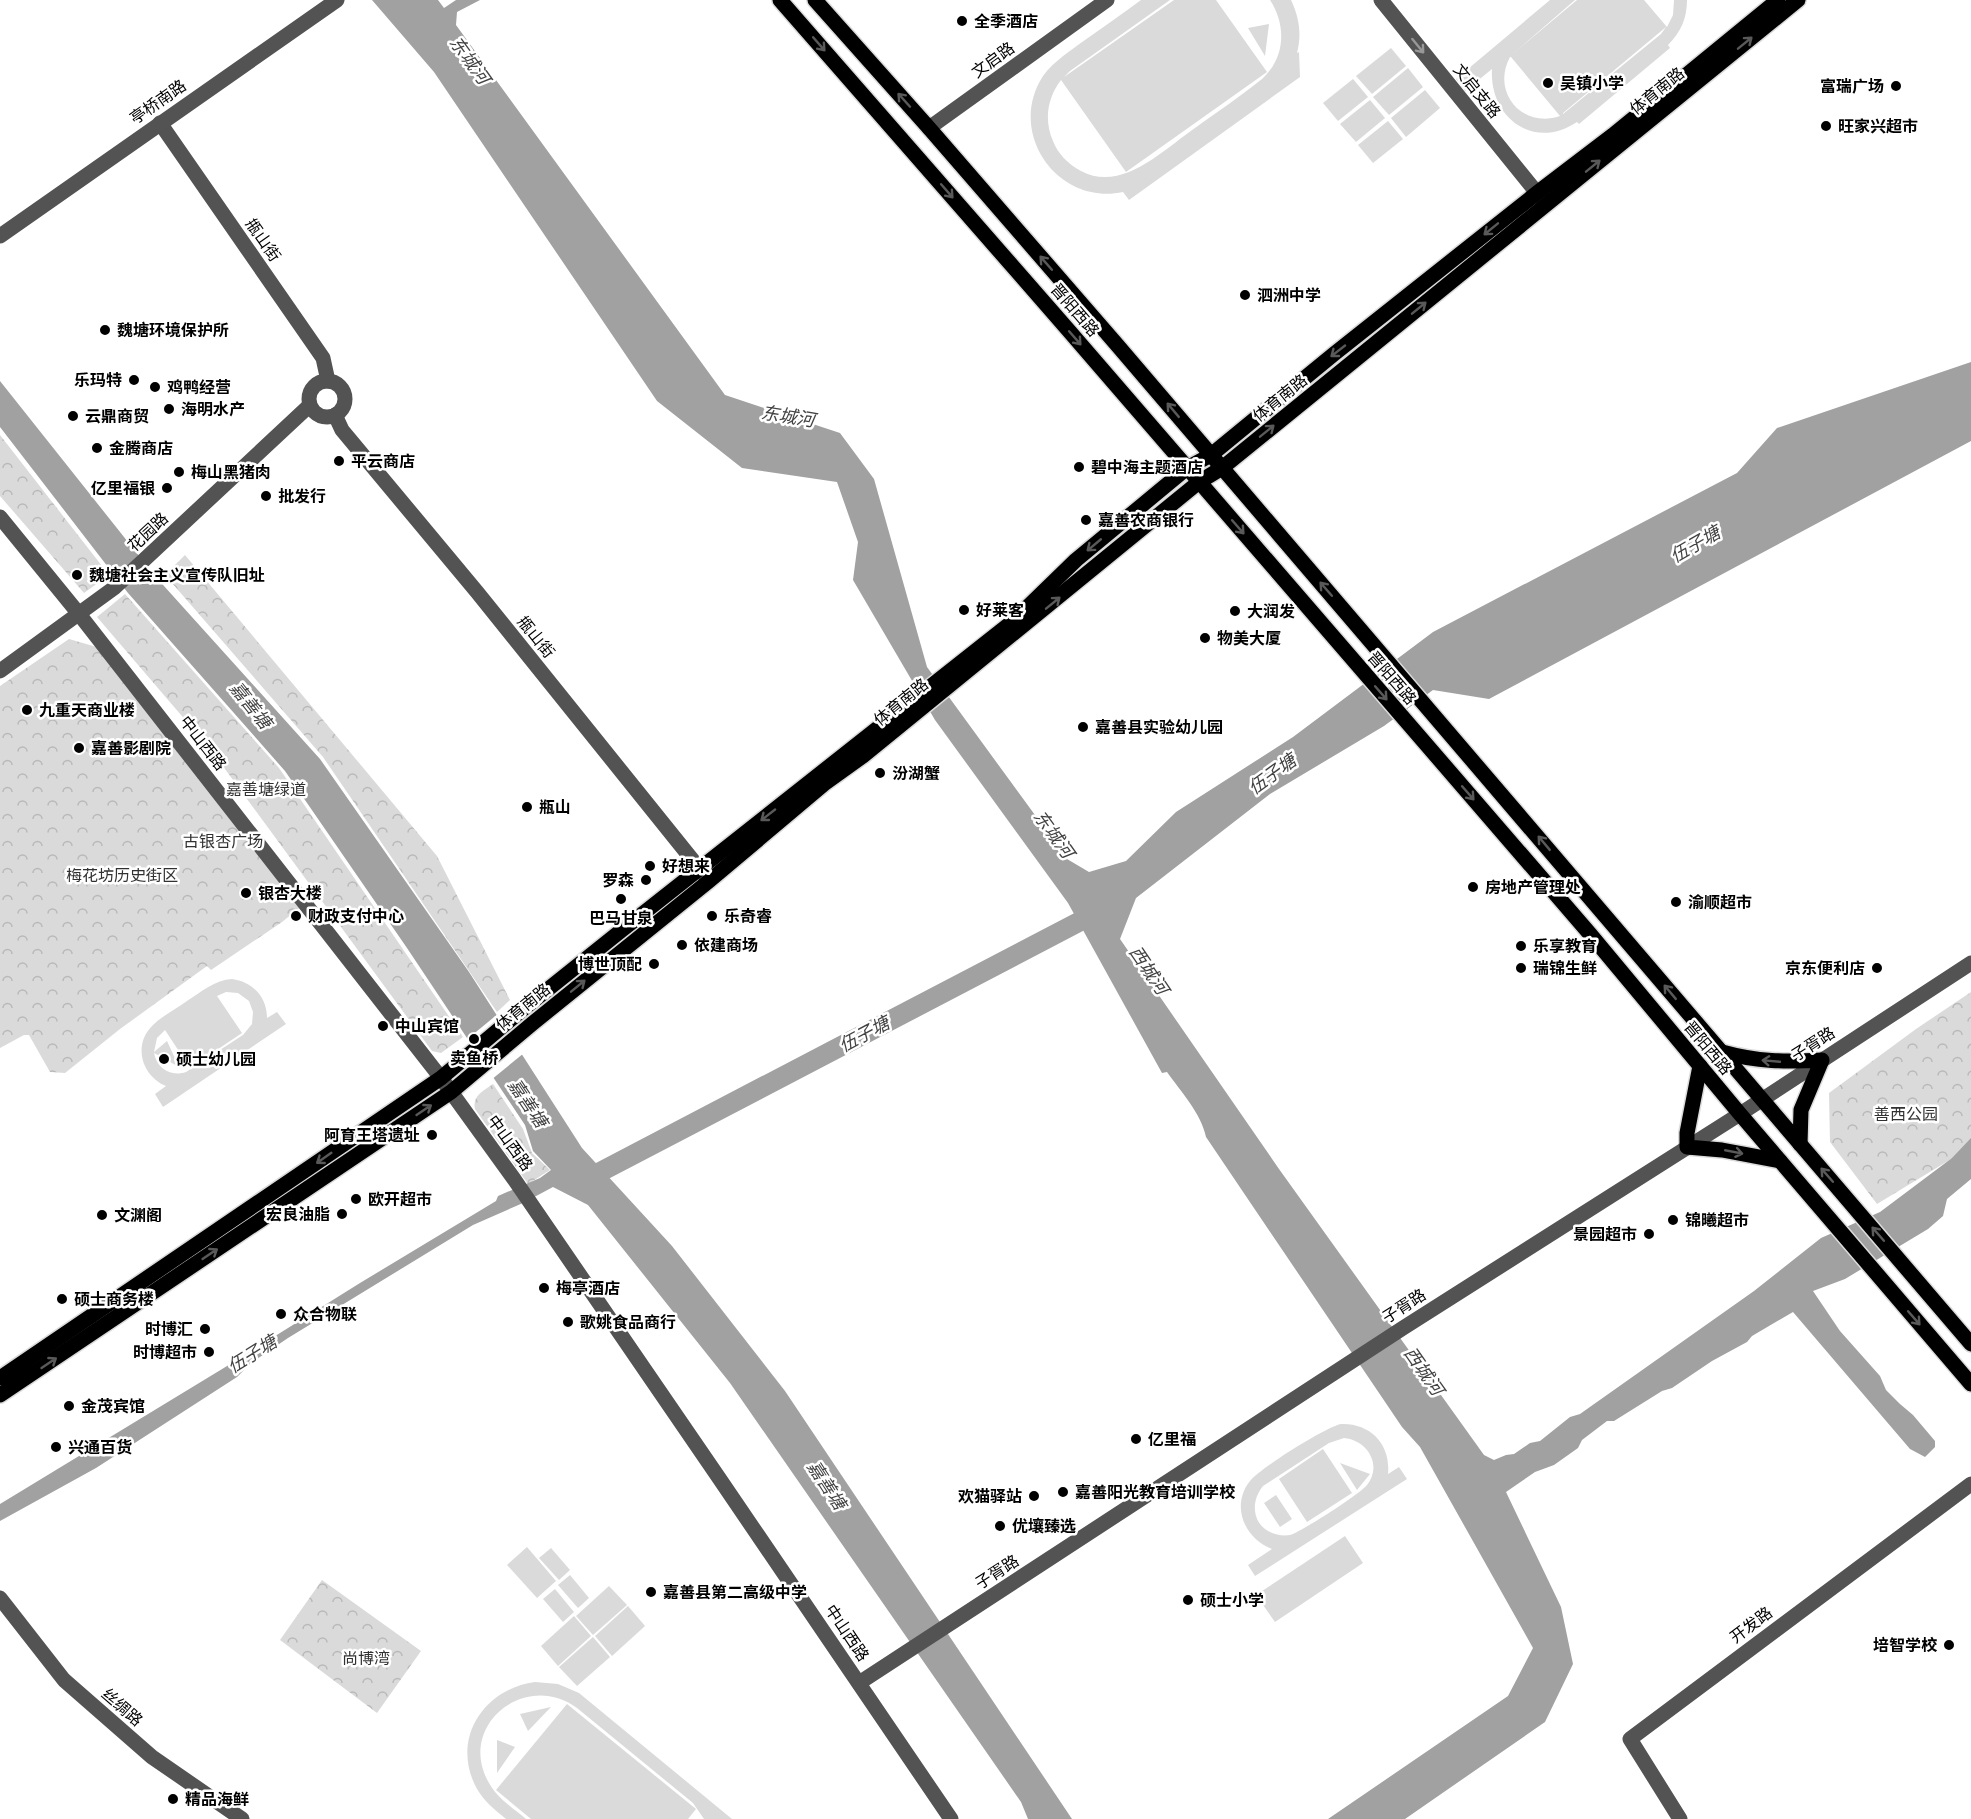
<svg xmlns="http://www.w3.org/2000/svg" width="1971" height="1819" font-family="Raleway,'Noto Sans SC',sans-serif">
	<defs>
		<pattern id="forest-crowns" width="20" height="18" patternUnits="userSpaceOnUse" patternTransform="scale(1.5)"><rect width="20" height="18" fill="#dadada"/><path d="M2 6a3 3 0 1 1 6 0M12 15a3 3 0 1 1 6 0" fill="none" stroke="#b9b9b9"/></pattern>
	</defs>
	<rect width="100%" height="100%" fill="#fff"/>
	<g fill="url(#forest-crowns)">
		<path d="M0,435l109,140 -25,18 -84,-97z"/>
		<path d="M185,555l252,301 73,144 -13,12 -174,-255 -158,-182z"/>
		<path d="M125,594l154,174 184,269 -22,16 -9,-2 -221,-301 -114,-133z"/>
		<path d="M69,639l31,9 203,257 -21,17 -71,48 -4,-4 -87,63 -55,44 -15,-1 -21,-37h-5l-24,13v-362z"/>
		<path d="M1971,992v155l-94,57 -47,-62 -1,-49 87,-64z"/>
		<path d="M493,1084l30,45 9,24 18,17 -22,14 -53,-75c-3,-13 8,-18 18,-25z"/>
		<path d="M322,1580l99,71 -44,62 -97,-73z"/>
	</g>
	<g fill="#dadada" fill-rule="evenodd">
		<path d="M1141,0h29l-100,71 -6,6 110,-77h42l51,72 -141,100 -65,-92c-14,18 -17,41 -8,61 5,13 15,23 28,30 41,22 82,-21 114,-43 22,-16 46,-32 67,-49 23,-21 25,-53 8,-79h21c8,17 11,34 6,53l2,-1 1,25 -171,123 -6,-8c-65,14 -117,-59 -80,-116 11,-15 27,-25 42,-36 19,-13 38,-27 56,-40z"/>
		<path d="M1550,0h25l-60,52 62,-52h67l23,27 6,-12 1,-15h13c0,18 -6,32 -19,45l2,3 -91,76 -2,-2c-43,29 -88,-4 -85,-53l-27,22 -9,-12zM1666,27l-5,7 -98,80v-1zM1510,57h1l49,59c-38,13 -69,-24 -50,-59z"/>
		<path d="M1269,24l-4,32 -17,-28z"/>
		<path d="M1391,48l15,18 -34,28 -16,-18z"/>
		<path d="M1408,68l15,19 -34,28 -16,-18z"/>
		<path d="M1353,79l15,18 -30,24 -15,-18z"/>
		<path d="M1425,90l15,18 -34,29 -15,-19z"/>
		<path d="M1370,100l15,18 -29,24 -16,-18z"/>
		<path d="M1388,121l15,18 -30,24 -15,-18z"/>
		<path d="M232,979c21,3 35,18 35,39l10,-6 9,12 -123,83 -8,-13 11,-8c-24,-10 -34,-41 -13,-61 9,-9 23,-16 34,-24 14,-9 28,-21 45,-22zM226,992l12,1 11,8 4,11 -1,12 -9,11 -57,37c-15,5 -29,-3 -32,-19l25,14 -12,-26 -13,11 3,-14 8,-8 25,38 52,-35 -25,-37z"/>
		<path d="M1341,1424c30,-1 50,21 47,50l11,-7 8,12 -152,97 -7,-11 24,-16c-27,-10 -42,-43 -22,-68 10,-13 76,-54 91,-57zM1344,1438c23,2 39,27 23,47 -7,9 -66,47 -77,50 -12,2 -26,-3 -32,-14 -6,-12 -3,-25 5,-35l66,-43z"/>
		<path d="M1323,1449l29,44 -45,29 -28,-43z"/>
		<path d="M1340,1463l30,11 -13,16z"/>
		<path d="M1276,1495l16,24 -12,8 -16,-24z"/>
		<path d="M1345,1536l18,27 -88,59 -19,-27z"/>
		<path d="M527,1547l29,34 -19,17 -30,-33z"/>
		<path d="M551,1548l19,22 -11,10 -20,-22z"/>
		<path d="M570,1575l19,23 -11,10 -20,-23z"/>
		<path d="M609,1586l18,19 -34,30 -17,-19z"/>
		<path d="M555,1589l19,23 -11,10 -20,-23z"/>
		<path d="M628,1606l17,20 -33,30 -17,-20z"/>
		<path d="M574,1616l17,20 -33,30 -17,-20z"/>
		<path d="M593,1637l17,20 -33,29 -18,-19z"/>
		<path d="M535,1682l23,2 21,9 153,126h-28l-11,-16 -116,-95c-52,-38 -121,18 -88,75 8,15 24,25 37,36h-20c-11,-9 -22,-18 -29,-30 -27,-49 6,-100 58,-107z"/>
		<path d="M567,1704l129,105 -8,10h-157l-35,-29z"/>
		<path d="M551,1707l-23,24 -8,-17z"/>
		<path d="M497,1740l18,7 -18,26z"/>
	</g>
	<g fill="#a1a1a1">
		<path d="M372,0h66l6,8 12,-8h24l-23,12 -1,13 269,370 115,38 34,46 53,188 140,192 22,13 37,-11 50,-49 117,-75 140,-105 304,-159 40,-45 194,-66v79l-482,258 -56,-9 -49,36 -114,68 -134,104 -16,41 159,230 205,286 10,5 12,-5 8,-1 16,-11 10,-2 30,-24 10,-3 174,-123 67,-53 59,-26 72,-54 19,-20v41l-24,20 -4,17 -15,13 -83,50 -32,12 27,40 40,45 6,14 14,14 13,11 22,26v6l-10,10 -15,-8 -117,-137 -41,24 -5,6 -35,19 -40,27 -10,3 -48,30h-7l-25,19 -4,8 -24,17 -19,7 -29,20 55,115 12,57 -28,58 -140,97h-77l180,-123 25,-48 -113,-201 -18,-20 -196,-290c-5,-24 -25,-45 -39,-65l-5,1 -94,-170 -133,-183 -82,-140 5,-38 -21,-60 -95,-14 -85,-67 -223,-329z"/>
		<path d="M0,381l155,195 165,183 149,213 113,176 90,98 113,145 287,428h-44l-7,-17 -291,-419 -142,-178 -35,-18 -30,16 -50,22 -185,113 -37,25 -14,14 -141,91 -96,53v-17l232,-141 128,-80 136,-82 2,-5 42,-18 11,-8 -18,-19 -8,-26 -118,-177 -122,-177 -157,-178 -128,-166z"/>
	</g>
	<path fill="#fff" d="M499,1013l25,40 -33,27 -26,-39z"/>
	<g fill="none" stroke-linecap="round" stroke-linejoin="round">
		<path stroke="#a1a1a1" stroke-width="20" d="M581,1182l513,-268 8,-6"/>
		<defs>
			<g id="major">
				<path d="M780,0l290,332 520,602 150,180 231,270"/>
				<path d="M815,0l114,128 189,218 853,998"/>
				<path d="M1722,1052c36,10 63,10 100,8l-21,50 -1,34"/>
				<path d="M1700,1066l-13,67v14l35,3 58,11"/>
				<path d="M0,1378l441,-300 81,-68 100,-80 389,-307 65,-63 111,-92 24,-13 123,-101 203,-161 76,-58 165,-135"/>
				<path d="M0,1395l451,-303 82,-69 176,-142 115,-97 39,-28 336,-274 23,-14 576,-468"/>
			</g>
		</defs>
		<use href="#major" stroke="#dbdbdb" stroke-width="18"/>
		<g stroke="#535353" stroke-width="15">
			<path d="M1381,0l156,193 10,9"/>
			<path d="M160,123l163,235 5,23"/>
			<path d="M929,128l178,-128"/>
			<path d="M0,236l337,-236"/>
			<circle cx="327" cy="399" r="18"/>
			<path d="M335,415l7,15 135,162 230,286"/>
			<path d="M0,517l79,97 362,464 73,101 205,299 232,341"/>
			<path d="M0,671l114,-83 196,-183"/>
			<path d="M0,1598l64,82 88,77 90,62"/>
			<path d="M859,1683l544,-355 337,-214 231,-151"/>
			<path d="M1680,1819l-50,-80 341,-255"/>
		</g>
		<use href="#major" stroke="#000" stroke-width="15"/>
	</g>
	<defs><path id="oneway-shaft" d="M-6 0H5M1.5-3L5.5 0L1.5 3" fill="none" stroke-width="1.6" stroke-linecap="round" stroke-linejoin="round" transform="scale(1.5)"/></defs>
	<g stroke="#595959">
		<use href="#oneway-shaft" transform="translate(1745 43) rotate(-39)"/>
		<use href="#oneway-shaft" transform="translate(819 44) rotate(49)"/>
		<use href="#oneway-shaft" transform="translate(904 100) rotate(-132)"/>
		<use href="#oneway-shaft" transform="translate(1593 166) rotate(-39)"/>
		<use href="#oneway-shaft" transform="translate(947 191) rotate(49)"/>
		<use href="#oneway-shaft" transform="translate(1491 229) rotate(141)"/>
		<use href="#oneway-shaft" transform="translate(1046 263) rotate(-131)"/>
		<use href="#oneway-shaft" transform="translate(1419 308) rotate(-39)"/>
		<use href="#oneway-shaft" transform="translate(1075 338) rotate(49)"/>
		<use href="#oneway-shaft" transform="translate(1338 351) rotate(142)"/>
		<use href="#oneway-shaft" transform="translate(1173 410) rotate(-130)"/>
		<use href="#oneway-shaft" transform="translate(1267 431) rotate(-39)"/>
		<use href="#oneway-shaft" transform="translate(1238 527) rotate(49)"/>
		<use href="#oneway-shaft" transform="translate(1094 545) rotate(140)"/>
		<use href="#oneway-shaft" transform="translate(1326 589) rotate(-131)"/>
		<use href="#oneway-shaft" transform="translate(1053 603) rotate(-39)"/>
		<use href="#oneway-shaft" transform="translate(1381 693) rotate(49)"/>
		<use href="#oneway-shaft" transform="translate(1468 793) rotate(49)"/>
		<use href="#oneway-shaft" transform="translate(768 815) rotate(142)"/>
		<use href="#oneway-shaft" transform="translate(1544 843) rotate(-130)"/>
		<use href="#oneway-shaft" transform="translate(578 986) rotate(-39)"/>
		<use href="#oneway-shaft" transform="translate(1670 992) rotate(-130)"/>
		<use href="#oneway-shaft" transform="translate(1771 1061) rotate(-175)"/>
		<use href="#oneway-shaft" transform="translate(424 1110) rotate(-34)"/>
		<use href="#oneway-shaft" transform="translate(1734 1152) rotate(11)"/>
		<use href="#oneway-shaft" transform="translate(324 1158) rotate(145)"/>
		<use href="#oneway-shaft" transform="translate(1827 1175) rotate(-131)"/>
		<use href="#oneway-shaft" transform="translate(1878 1234) rotate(-131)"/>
		<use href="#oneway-shaft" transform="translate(210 1254) rotate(-34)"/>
		<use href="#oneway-shaft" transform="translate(1914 1318) rotate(49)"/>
		<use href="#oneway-shaft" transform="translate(49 1363) rotate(-34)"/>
	</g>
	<use stroke="#989898" href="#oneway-shaft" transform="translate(1418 46) rotate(51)"/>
	<g fill="#000" stroke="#fff" stroke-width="2">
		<circle cx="962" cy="21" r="6"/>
		<circle cx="1548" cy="83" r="6"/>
		<circle cx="1896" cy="86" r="6"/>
		<circle cx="1826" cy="126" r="6"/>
		<circle cx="1245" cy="295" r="6"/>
		<circle cx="105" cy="330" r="6"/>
		<circle cx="134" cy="380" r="6"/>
		<circle cx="155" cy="387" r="6"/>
		<circle cx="169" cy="409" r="6"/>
		<circle cx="73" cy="416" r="6"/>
		<circle cx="97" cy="448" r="6"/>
		<circle cx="339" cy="461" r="6"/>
		<circle cx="1079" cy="467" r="6"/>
		<circle cx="179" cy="472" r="6"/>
		<circle cx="167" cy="488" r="6"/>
		<circle cx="266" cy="496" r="6"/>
		<circle cx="1086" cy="520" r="6"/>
		<circle cx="77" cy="575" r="6"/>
		<circle cx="964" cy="610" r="6"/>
		<circle cx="1235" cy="611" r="6"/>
		<circle cx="1205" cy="638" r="6"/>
		<circle cx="27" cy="710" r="6"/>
		<circle cx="1083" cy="727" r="6"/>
		<circle cx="79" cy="748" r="6"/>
		<circle cx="880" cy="773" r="6"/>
		<circle cx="527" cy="807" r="6"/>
		<circle cx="650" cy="866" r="6"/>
		<circle cx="646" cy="880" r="6"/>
		<circle cx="1473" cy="887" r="6"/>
		<circle cx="246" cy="893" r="6"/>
		<circle cx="621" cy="899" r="6"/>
		<circle cx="1676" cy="902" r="6"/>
		<circle cx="296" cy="916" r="6"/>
		<circle cx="712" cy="916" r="6"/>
		<circle cx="682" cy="945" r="6"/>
		<circle cx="1521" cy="946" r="6"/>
		<circle cx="654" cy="964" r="6"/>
		<circle cx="1521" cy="968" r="6"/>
		<circle cx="1877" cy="968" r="6"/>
		<circle cx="383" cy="1026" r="6"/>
		<circle cx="474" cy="1039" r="6"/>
		<circle cx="164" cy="1059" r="6"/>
		<circle cx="432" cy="1135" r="6"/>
		<circle cx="356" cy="1199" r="6"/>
		<circle cx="342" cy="1214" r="6"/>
		<circle cx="102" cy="1215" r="6"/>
		<circle cx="1673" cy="1220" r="6"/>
		<circle cx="1649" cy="1234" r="6"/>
		<circle cx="544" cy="1288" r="6"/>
		<circle cx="62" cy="1299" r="6"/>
		<circle cx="281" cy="1314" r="6"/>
		<circle cx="568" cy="1322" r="6"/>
		<circle cx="205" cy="1329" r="6"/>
		<circle cx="209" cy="1352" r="6"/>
		<circle cx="69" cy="1406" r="6"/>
		<circle cx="1136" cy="1439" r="6"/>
		<circle cx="56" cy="1447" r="6"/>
		<circle cx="1063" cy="1492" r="6"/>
		<circle cx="1034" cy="1496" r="6"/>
		<circle cx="1000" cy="1526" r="6"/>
		<circle cx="651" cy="1592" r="6"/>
		<circle cx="1188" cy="1600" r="6"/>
		<circle cx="1949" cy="1645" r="6"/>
		<circle cx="173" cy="1799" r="6"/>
	</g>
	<g text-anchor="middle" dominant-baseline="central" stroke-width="5" stroke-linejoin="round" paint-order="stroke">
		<g font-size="16" font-weight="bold" fill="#000" stroke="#fff" text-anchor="start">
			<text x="974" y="21">全季酒店</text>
			<text x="1560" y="83">吴镇小学</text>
			<text x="1884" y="86" text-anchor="end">富瑞广场</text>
			<text x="1838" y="126">旺家兴超市</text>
			<text x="1257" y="295">泗洲中学</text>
			<text x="117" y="330">魏塘环境保护所</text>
			<text x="122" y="380" text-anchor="end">乐玛特</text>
			<text x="167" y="387">鸡鸭经营</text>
			<text x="181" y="409">海明水产</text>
			<text x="85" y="416">云鼎商贸</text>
			<text x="109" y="448">金腾商店</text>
			<text x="351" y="461">平云商店</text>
			<text x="1091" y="467">碧中海主题酒店</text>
			<text x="191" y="472">梅山黑猪肉</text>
			<text x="155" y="488" text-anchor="end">亿里福银</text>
			<text x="278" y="496">批发行</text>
			<text x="1098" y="520">嘉善农商银行</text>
			<text x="89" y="575">魏塘社会主义宣传队旧址</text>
			<text x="976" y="610">好莱客</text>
			<text x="1247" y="611">大润发</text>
			<text x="1217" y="638">物美大厦</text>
			<text x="39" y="710">九重天商业楼</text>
			<text x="1095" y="727">嘉善县实验幼儿园</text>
			<text x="91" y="748">嘉善影剧院</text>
			<text x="892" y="773">汾湖蟹</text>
			<text x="539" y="807">瓶山</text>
			<text x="662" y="866">好想来</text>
			<text x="634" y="880" text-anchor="end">罗森</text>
			<text x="1485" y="887">房地产管理处</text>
			<text x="258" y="893">银杏大楼</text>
			<text x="1688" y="902">渝顺超市</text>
			<text x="308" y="916">财政支付中心</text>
			<text x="724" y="916">乐奇睿</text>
			<text x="621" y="918" text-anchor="middle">巴马甘泉</text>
			<text x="694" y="945">依建商场</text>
			<text x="1533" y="946">乐享教育</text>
			<text x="642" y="964" text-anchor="end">博世顶配</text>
			<text x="1533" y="968">瑞锦生鲜</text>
			<text x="1865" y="968" text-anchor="end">京东便利店</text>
			<text x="395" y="1026">中山宾馆</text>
			<text x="474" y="1058" text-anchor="middle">卖鱼桥</text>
			<text x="176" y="1059">硕士幼儿园</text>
			<text x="420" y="1135" text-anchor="end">阿育王塔遗址</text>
			<text x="368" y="1199">欧开超市</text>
			<text x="330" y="1214" text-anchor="end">宏良油脂</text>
			<text x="114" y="1215">文渊阁</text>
			<text x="1685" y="1220">锦曦超市</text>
			<text x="1637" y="1234" text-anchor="end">景园超市</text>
			<text x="556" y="1288">梅亭酒店</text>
			<text x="74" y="1299">硕士商务楼</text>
			<text x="293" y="1314">众合物联</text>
			<text x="580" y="1322">歌姚食品商行</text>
			<text x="193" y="1329" text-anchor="end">时博汇</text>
			<text x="197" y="1352" text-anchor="end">时博超市</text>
			<text x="81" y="1406">金茂宾馆</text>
			<text x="1148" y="1439">亿里福</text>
			<text x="68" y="1447">兴通百货</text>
			<text x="1075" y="1492">嘉善阳光教育培训学校</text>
			<text x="1022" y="1496" text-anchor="end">欢猫驿站</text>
			<text x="1012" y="1526">优壤臻选</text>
			<text x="663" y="1592">嘉善县第二高级中学</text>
			<text x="1200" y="1600">硕士小学</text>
			<text x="1937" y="1645" text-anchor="end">培智学校</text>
			<text x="185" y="1799">精品海鲜</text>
		</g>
		<g font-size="16" fill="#000" stroke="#fff">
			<text transform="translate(993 60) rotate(-36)">文启路</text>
			<text transform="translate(1477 91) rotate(51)">文启支路</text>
			<text transform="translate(1657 91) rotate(-39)">体育南路</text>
			<text transform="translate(158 102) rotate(-35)">亭桥南路</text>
			<text transform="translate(263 240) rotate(55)">甁山街</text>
			<text transform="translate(1075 310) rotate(49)">晋阳西路</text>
			<text transform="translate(1280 398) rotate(-39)">体育南路</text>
			<text transform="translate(148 532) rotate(-43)">花园路</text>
			<text transform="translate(536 637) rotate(51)">甁山街</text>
			<text transform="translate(1392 678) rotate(49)">晋阳西路</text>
			<text transform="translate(901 702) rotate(-39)">体育南路</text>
			<text transform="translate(203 743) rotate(52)">中山西路</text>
			<text transform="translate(523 1007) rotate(-39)">体育南路</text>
			<text transform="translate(1813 1044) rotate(-33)">子胥路</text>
			<text transform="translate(1708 1048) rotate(50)">晋阳西路</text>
			<text transform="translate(510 1143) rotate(54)">中山西路</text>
			<text transform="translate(1404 1306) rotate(-33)">子胥路</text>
			<text transform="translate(997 1572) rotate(-33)">子胥路</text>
			<text transform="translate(1751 1625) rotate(-37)">开发路</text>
			<text transform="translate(847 1633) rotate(56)">中山西路</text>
			<text transform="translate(122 1707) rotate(41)">丝绸路</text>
		</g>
		<g font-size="16" fill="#313131" stroke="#fff">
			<text x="266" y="789">嘉善塘绿道</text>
			<text x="223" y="841">古银杏广场</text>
			<text x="122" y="875">梅花坊历史街区</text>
			<text x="1906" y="1114">善西公园</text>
			<text x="366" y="1658">尚博湾</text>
		</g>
		<g font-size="18" font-style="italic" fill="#424242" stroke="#fff">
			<text transform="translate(470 60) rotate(54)">东城河</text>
			<text transform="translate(788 416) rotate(9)">东城河</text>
			<text transform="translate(1695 544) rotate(-30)">伍子塘</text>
			<text transform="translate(251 705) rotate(51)">嘉善塘</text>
			<text transform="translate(1272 774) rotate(-36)">伍子塘</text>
			<text transform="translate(1054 834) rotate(54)">东城河</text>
			<text transform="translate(1149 970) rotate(56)">西城河</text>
			<text transform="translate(864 1034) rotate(-28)">伍子塘</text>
			<text transform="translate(528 1103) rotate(56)">嘉善塘</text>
			<text transform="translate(252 1354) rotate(-32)">伍子塘</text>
			<text transform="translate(1424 1371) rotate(55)">西城河</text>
			<text transform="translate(827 1485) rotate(57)">嘉善塘</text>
		</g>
	</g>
</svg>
